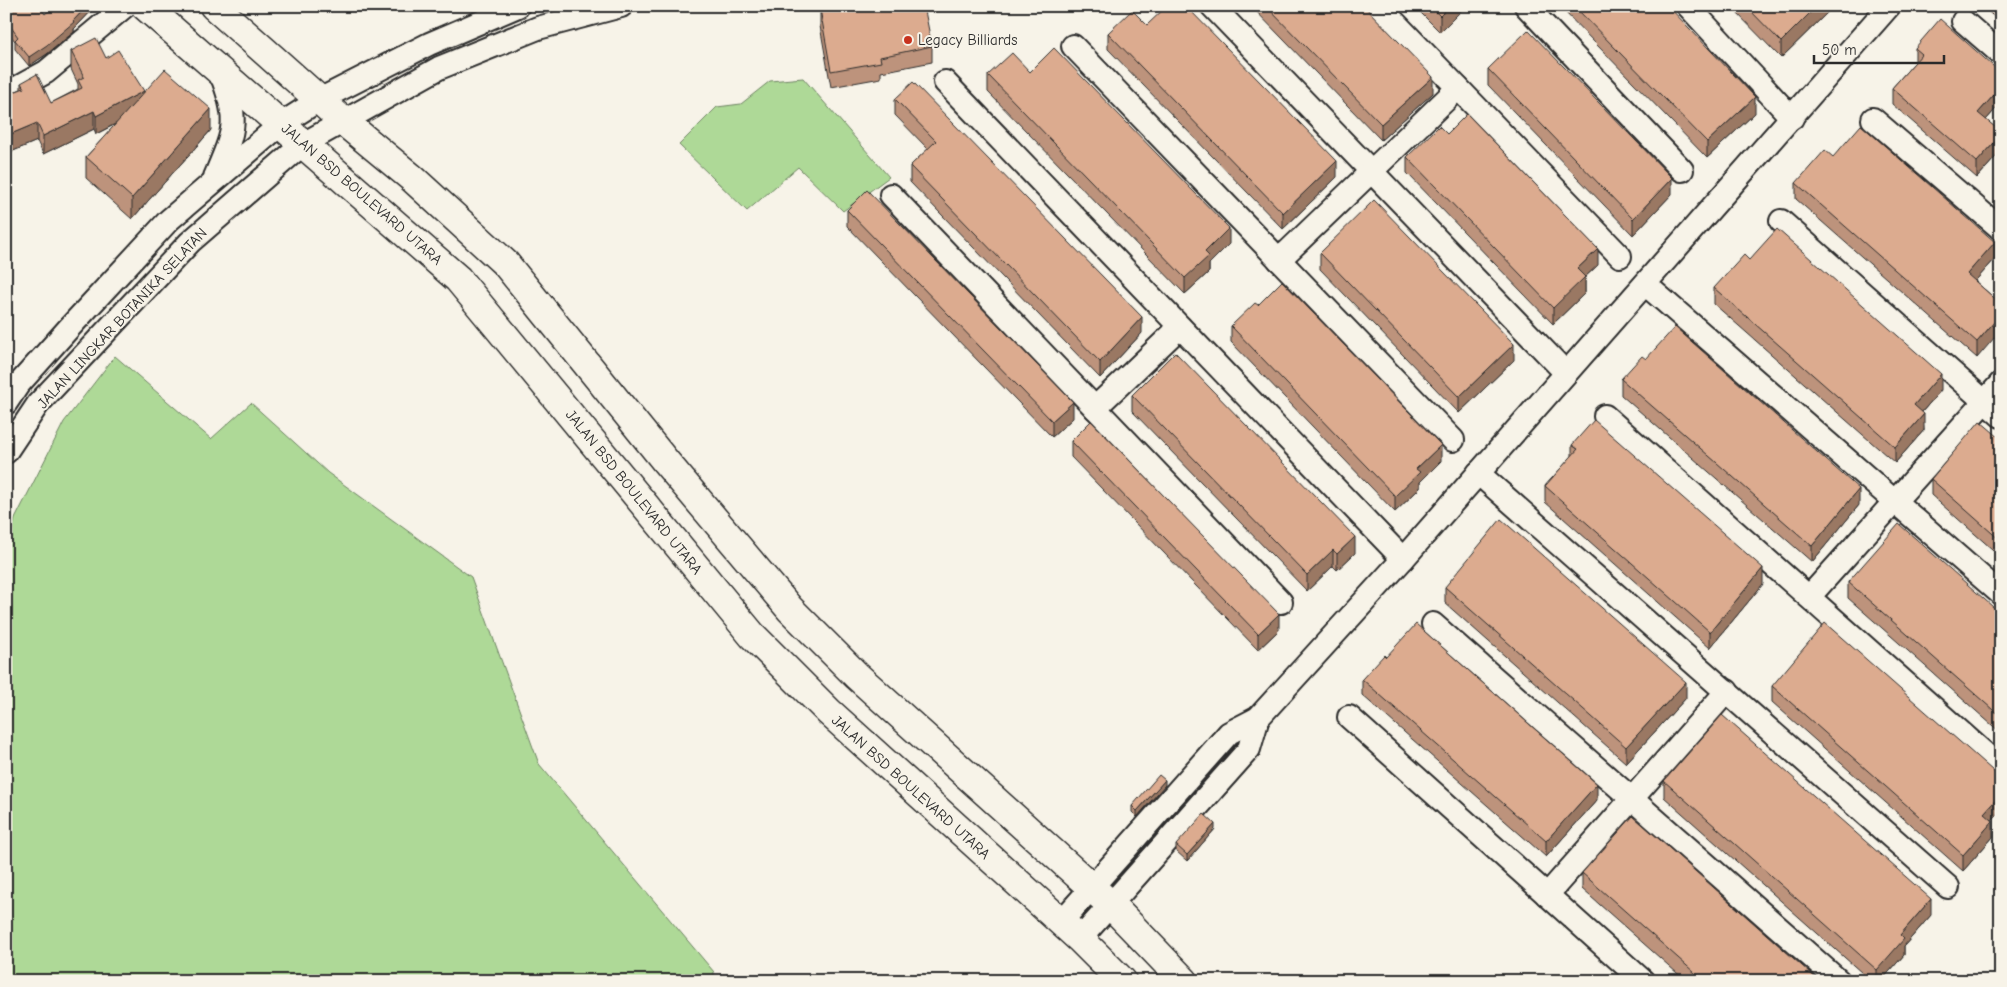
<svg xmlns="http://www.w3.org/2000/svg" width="2007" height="987" font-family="'Comic Neue',sans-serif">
	<rect width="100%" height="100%" fill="#f7f3e8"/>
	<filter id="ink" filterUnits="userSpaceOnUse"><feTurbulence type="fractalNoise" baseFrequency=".02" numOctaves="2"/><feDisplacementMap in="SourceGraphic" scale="10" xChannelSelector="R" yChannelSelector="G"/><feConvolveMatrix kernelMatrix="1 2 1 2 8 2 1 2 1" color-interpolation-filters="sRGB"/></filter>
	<g filter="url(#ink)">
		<g fill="#aed997" stroke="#6c8261">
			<path d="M803,78l86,99 -46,34 -45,-44 -51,44 -68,-66 38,-38 24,-3 29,-23z"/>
			<path d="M115,356l96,83 40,-36 77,70 143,104 68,187 175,208v9h-708v-428l9,-34 49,-97z"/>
		</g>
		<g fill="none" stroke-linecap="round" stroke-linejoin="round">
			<defs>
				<g id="minor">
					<path d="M1212,6l354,367"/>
					<path d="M1379,6l241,250"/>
					<path d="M1526,6l156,164"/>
					<path d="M1688,6l104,112"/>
					<path d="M1963,21l38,33"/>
					<path d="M1073,46l380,394"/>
					<path d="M945,82l458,477"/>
					<path d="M6,94l40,-22 79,-66"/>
					<path d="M1873,119l128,110"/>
					<path d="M215,177c20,-48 25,-55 5,-106"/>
					<path d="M891,195l390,407"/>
					<path d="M1781,221l220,195"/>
					<path d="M1279,260l179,-172"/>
					<path d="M1645,284l356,310"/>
					<path d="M6,403l12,-18 51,-57 100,-108 112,-96 38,-24 110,-56 89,-38"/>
					<path d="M1095,408l85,-81"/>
					<path d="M1605,416l396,352"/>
					<path d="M6,452l32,-48 152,-162 113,-98 136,-76 99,-40 83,-22"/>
					<path d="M1478,473l470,414"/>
					<path d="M1809,597l192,-214"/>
					<path d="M1433,624l406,357"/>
					<path d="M1349,717l294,264"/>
					<path d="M1547,895l180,-204"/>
					<path d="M1061,922l168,-189 29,-15 145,-159 486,-553"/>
					<path d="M1080,939l169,-190 9,-31"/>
				</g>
				<g id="major">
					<path d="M145,6l313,273 294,356 77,77 251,227 42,42"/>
					<path d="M214,6l129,115 69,57 94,86 160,198 124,147 67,67 254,229 73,76"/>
				</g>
			</defs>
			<use href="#minor" stroke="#2b2b2b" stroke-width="26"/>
			<use href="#major" stroke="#2b2b2b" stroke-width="31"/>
			<use href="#minor" stroke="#f7f3e8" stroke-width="22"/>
			<use href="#major" stroke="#f7f3e8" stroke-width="28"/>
		</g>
		<g fill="#bd937b" stroke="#2b2b2b">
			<path d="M6,6l39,8 18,-3 32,-5v1l-21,22v3l-27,22 -18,12 -14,-17v-8l-9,-11z"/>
			<path d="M1251,6h113l69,87 -52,47z"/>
			<path d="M1414,6h52l-26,26z"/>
			<path d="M1560,6h108l87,107 -48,45 -147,-151z"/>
			<path d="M1730,6h102v2l-51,50z"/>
			<path d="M1982,6h19v17z"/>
			<path d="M820,9l112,37v16l-51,10v6l-50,9 -11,-61z"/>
			<path d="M1147,25l190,152 -54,52 -175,-180v-16z"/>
			<path d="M1915,48l86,25v30l-15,17 15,12v19l-24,27 -85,-74v-16l23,-26z"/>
			<path d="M71,51l35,7 38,33 67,39 -79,89 -46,-41v-21l30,-33 -20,10 -2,-5 -51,25 -6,-13 -31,13v-59l15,-6v-6l30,20 27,-14v-5l-7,-15z"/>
			<path d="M1488,69l184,125 -39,41 -145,-150z"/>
			<path d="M1030,72l199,172 -20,20v8l-24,22 -197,-202v-17z"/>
			<path d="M895,99l247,234 -42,45 -190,-196v-16l18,-17 -33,-34z"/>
			<path d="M1407,157l191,108 -13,12v16l-32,31 -146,-151z"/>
			<path d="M1833,157l162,102 -20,22 26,23 -24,54 -181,-159v-16z"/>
			<path d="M847,210l226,208 -21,19 -205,-211z"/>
			<path d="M1320,253l194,107 -55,53 -139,-144z"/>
			<path d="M1749,260l192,130 -19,22 2,18 -29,33 -181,-159v-16z"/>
			<path d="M1258,305l183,156 -21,21v6l-25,24 -164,-170v-16z"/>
			<path d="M1646,359l213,146 -47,57 -191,-167v-16z"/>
			<path d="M1132,395l223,158 -18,17 -4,-4 -26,25 -175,-180z"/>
			<path d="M2001,439v118l-70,-62v-16z"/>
			<path d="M1071,441l208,189 -21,20 -187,-193z"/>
			<path d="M1572,445l191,139 -53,64 -165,-146v-16l27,-30z"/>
			<path d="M1848,582l153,32v119l-153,-135z"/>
			<path d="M1445,587l241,111 -60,65 -181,-160z"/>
			<path d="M1386,657l211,143 -51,57 -184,-162v-16z"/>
			<path d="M1772,686l229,124 -9,10 1,17 -30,34 -191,-169z"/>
			<path d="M1664,781l267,134 -27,31v9l-23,26h-10l-207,-184z"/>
			<path d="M1165,785l-28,32 -5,-5v-6z"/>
			<path d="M1215,829l-28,32 -11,-10v-6z"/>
			<path d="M1582,873l237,108h-133l-104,-92z"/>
		</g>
		<g fill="#9a7864" stroke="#2b2b2b">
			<path d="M87,6h8v1l-21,22v3l-27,22 -18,12v-9l44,-36z"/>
			<path d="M1450,6h16l-26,26v-16z"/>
			<path d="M1817,6h15v2l-51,50v-16z"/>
			<path d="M1433,77v16l-52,47v-16z"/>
			<path d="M2001,87v16l-23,26v-16z"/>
			<path d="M144,91v18l-48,25v-18z"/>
			<path d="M1755,97v16l-48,45v-16z"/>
			<path d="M211,109v21l-79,89v-21z"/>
			<path d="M94,111v18l-51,25v-18z"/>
			<path d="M37,123v18l-31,13v-18z"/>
			<path d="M2001,135v16l-24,27v-16z"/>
			<path d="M1337,161v16l-54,52v-16z"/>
			<path d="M1672,178v16l-39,41v-16z"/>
			<path d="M1229,228v16l-20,20v8l-24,22v-16l20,-26z"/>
			<path d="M1995,242v17l-28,31v-16z"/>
			<path d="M1598,249v16l-13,12v16l-32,31v-16l24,-39z"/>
			<path d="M2001,314v16l-24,28v-16z"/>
			<path d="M1142,317v16l-42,45v-16z"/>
			<path d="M1514,344v16l-55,53v-16z"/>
			<path d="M1941,374v16l-27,31v-16z"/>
			<path d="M1073,402v16l-21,19v-16z"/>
			<path d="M1924,414v16l-29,33v-16z"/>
			<path d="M1441,445v16l-21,21v6l-25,24v-16l21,-27z"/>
			<path d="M1859,489v16l-47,57v-16z"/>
			<path d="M1355,537v16l-18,17v-16z"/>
			<path d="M1333,550v16l-26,25v-16z"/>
			<path d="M1763,568v16l-53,64v-16z"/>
			<path d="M1279,614v16l-21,20v-16z"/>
			<path d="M1686,682v16l-60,65v-16z"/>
			<path d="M1165,780v5l-28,32v-6z"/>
			<path d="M1597,784v16l-51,57v-16z"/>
			<path d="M2001,794v16l-17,19v-16z"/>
			<path d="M1993,821v16l-30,34v-16z"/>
			<path d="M1215,824v5l-28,32v-6z"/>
			<path d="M1931,899v16l-27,31v9l-23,26h-4v-11l23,-35z"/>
		</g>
		<g fill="#dcab8f" stroke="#2b2b2b">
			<path d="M6,6h33l6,8 9,-8h5l4,5 4,-5h20l-14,15 1,1 -27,23 -18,12 -14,-17 3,-3 -12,-17z"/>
			<path d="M838,6h86l8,40 -52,11 1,5 -50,9 -11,-62z"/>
			<path d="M1167,6h19l151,155 -54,52 -175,-180 24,-23 15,15z"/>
			<path d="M1266,6h98l69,71 -52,47z"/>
			<path d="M1430,6h20l-10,10z"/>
			<path d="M1574,6h94l87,91 -48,45z"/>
			<path d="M1746,6h71l-36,36z"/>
			<path d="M1940,19l61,54v14l-23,26 23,19v3l-24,27 -85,-74 30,-34 -7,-6z"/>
			<path d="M1528,30l144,148 -39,41 -145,-150z"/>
			<path d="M96,38l10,20 12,-8 26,41 -48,25 -2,-5 -51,25 -6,-13 -31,13v-41l18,-7 -3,-5 16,-9 14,29 31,-15 -4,-8 6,-3 -13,-26z"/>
			<path d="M1054,48l175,180 -24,24 4,4 -24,22 -197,-203 24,-22 18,19z"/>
			<path d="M165,69l46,40 -79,89 -46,-41z"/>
			<path d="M913,82l229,235 -42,45 -190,-196 26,-25 -41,-42z"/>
			<path d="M1467,114l131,135 -21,20 8,8 -32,31 -146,-151 32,-31 8,8z"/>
			<path d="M1861,125l134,117 -28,32 34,30v10l-24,28 -181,-159 29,-33 8,7z"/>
			<path d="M867,190l206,212 -21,19 -205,-211z"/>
			<path d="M1374,200l140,144 -55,53 -139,-144z"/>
			<path d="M1777,229l164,145 -27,31 10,9 -29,33 -181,-159 30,-33 5,5z"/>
			<path d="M1282,281l159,164 -25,24 4,3 -25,24 -164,-170 24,-23 3,2z"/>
			<path d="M1675,327l184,162 -47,57 -191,-167 21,-23 4,3z"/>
			<path d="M1175,352l180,185 -18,17 -4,-4 -26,25 -175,-180z"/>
			<path d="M1594,420l169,148 -53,64 -165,-146 33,-37 -6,-4z"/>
			<path d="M1091,421l188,193 -21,20 -187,-193z"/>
			<path d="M1980,421l21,18v102l-70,-62z"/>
			<path d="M1501,519l185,163 -60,65 -181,-160z"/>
			<path d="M1899,524l102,90v103l-153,-135z"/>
			<path d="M1825,623l176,155v16l-17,19 9,8 -30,34 -191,-169z"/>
			<path d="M1416,624l181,160 -51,57 -184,-162 22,-24 2,2z"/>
			<path d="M1722,715l209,184 -31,36 4,4 -27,31 -213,-189z"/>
			<path d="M1159,775l6,5 -28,31 -5,-5z"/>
			<path d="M1204,814l11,10 -28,31 -11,-10z"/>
			<path d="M1633,816l186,165h-115l-122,-108z"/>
		</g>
	</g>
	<circle fill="#c8321e" stroke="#f7f3e8" stroke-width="2" cx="908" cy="40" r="5"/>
	<g text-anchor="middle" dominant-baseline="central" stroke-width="4" stroke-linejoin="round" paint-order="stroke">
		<g font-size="15" fill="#2b2b2b" stroke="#f7f3e8" text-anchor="start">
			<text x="918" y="40">Legacy Billiards</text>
		</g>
		<g font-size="15" fill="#2b2b2b" stroke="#f7f3e8">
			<text transform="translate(362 194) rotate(41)">JALAN BSD BOULEVARD UTARA</text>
			<text transform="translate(122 318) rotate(-47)">JALAN LINGKAR BOTANIKA SELATAN</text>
			<text transform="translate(634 492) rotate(51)">JALAN BSD BOULEVARD UTARA</text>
			<text transform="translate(911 787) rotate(42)">JALAN BSD BOULEVARD UTARA</text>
		</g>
	</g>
	<rect width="2007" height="987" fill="none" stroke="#f7f3e8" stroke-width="25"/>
	<rect x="12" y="12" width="1982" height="962" fill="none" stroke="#2b2b2b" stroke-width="2" filter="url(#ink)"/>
	<path d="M1814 55v8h130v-8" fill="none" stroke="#2b2b2b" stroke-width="2.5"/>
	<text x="1822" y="55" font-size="15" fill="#2b2b2b" stroke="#f7f3e8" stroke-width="4" paint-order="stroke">50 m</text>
</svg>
